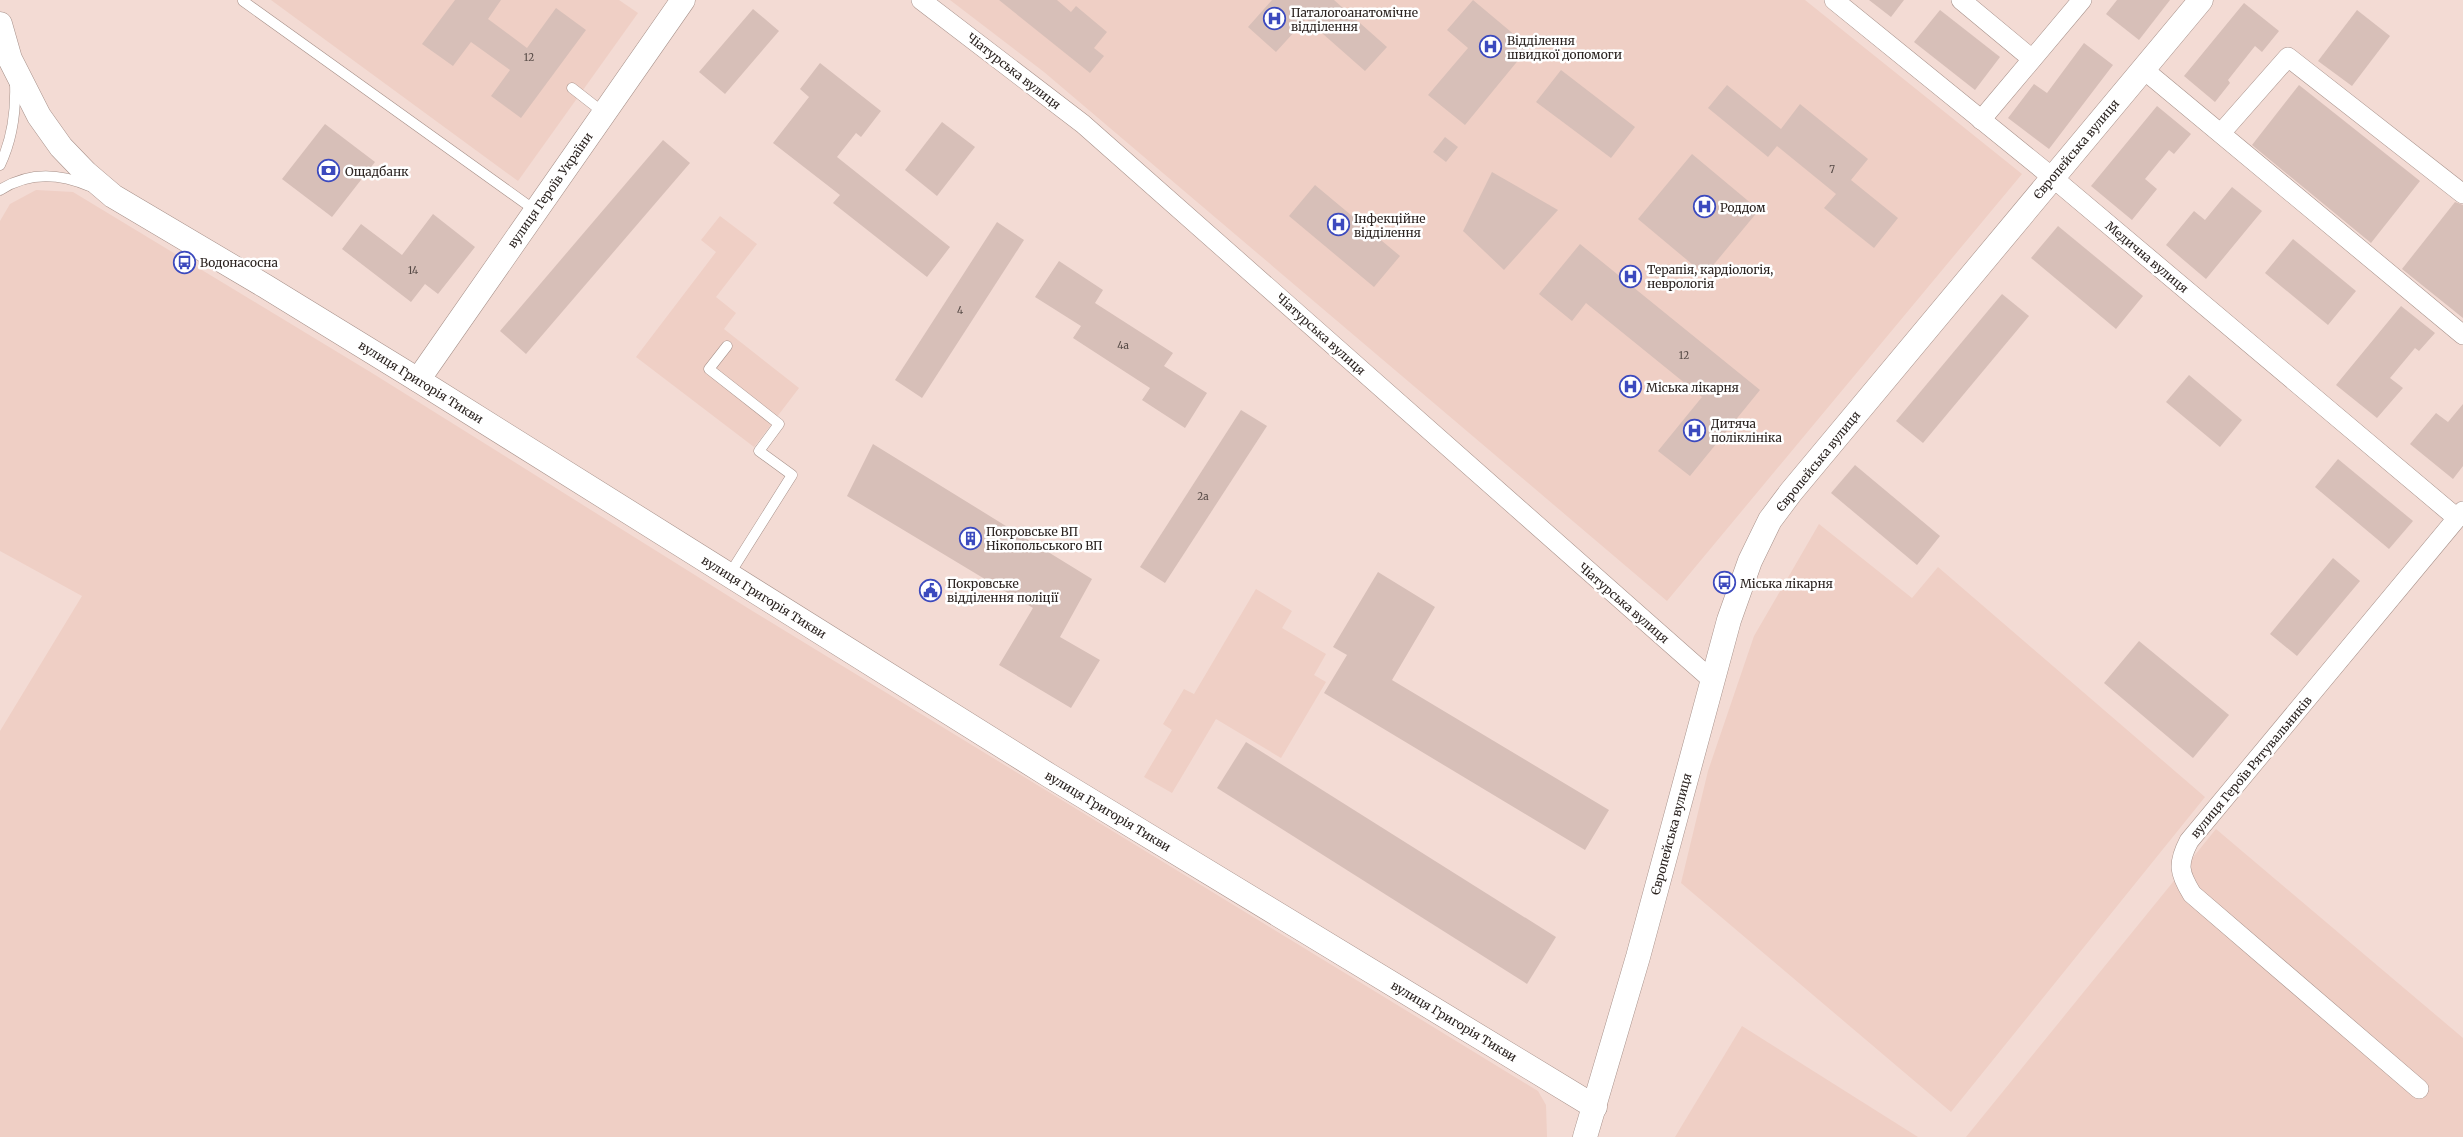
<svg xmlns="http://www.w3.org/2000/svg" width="2463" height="1137" font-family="Merriweather,serif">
	<rect width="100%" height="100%" fill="#f3dbd4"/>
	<g fill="#efcfc5">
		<path d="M271,0h348l19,13 -120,168z"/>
		<path d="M950,0h855l217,174 -355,427 -623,-529z"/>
		<path d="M36,190l37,2 299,181 374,234 792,484 8,14 1,32h-1547v-406l82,-135 -82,-45v-330l10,-17z"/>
		<path d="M720,216l37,28 -41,53 20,16 -12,16 75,59 -45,59 -118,-90 80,-105 -15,-12z"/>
		<path d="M1819,524l93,74 26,-31 267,230 -254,315 -270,-229 27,-112 46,-135z"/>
		<path d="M1256,589l36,22 -10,17 44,26 -12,21 12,7 -45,76 -65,-39 -44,74 -28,-16 28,-47 -9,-6 21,-35 10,5z"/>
		<path d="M2216,829l247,209v99h-497z"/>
		<path d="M1742,1026l176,111h-243z"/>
	</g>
	<g fill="#d7bfb8">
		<path d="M455,0h46l-13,19 39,29 29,-40 30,22 -65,88 -30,-22 19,-26 -39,-28 -18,24 -31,-22z"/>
		<path d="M999,0h58l14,12 5,-6 31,26 -13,16 10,8 -14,17z"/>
		<path d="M1272,0h62l53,47 -22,24 -59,-52 -30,33 -28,-25z"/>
		<path d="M1473,0l56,47 -64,78 -37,-30 40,-47 -21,-18z"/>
		<path d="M1869,0h35l-13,17z"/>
		<path d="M2117,0h53l-31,40 -33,-26z"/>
		<path d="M2244,3l35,28 -17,21 -7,-6 -27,34 2,3 -15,19 -31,-26z"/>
		<path d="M753,9l26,22 -54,63 -26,-22z"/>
		<path d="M1940,10l60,47 -25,33 -61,-48z"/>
		<path d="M2357,10l33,26 -38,50 -34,-25z"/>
		<path d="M2084,43l29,22 -64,84 -41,-31 26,-34 13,9z"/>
		<path d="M820,63l61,48 -20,26 -5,-4 -19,24 113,90 -23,30 -94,-74 7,-8 -67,-52 36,-46 -9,-8z"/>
		<path d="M1561,70l74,57 -24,31 -75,-56z"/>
		<path d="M1727,85l54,44 19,-25 68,55 -17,21 47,38 -24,30 -50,-40 12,-14 -59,-48 -9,11 -60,-49z"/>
		<path d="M2299,85l121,96 -49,62 -119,-98z"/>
		<path d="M2157,106l34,28 -17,20 -5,-4 -24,29 12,10 -25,31 -41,-34z"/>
		<path d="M942,122l33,25 -38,49 -32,-26z"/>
		<path d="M325,124l50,38 -43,55 -50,-38z"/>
		<path d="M1445,137l13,10 -12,15 -13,-10z"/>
		<path d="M663,140l27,23 -164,191 -26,-23z"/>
		<path d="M1692,154l67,56 -54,65 -67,-56z"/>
		<path d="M1492,172l66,38 -54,60 -41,-39z"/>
		<path d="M1315,185l85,71 -26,31 -85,-71z"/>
		<path d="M2232,187l30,24 -56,68 -40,-34 28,-34 11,9z"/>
		<path d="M2455,202l8,3v113l-61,-49z"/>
		<path d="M433,214l42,33 -37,47 -13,-10 -14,18 -69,-53 19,-25 41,31z"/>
		<path d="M997,222l27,18 -102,158 -27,-18z"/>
		<path d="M2058,226l85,70 -27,33 -85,-71z"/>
		<path d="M2293,239l63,52 -28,34 -63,-52z"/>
		<path d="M1580,244l180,146 -70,86 -32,-25 44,-54 -116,-94 -14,18 -33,-27z"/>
		<path d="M1059,261l44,29 -8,13 78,50 -9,13 43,27 -22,35 -43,-28 8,-12 -77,-50 8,-12 -46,-29z"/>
		<path d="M2002,294l27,22 -106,127 -27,-22z"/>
		<path d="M2401,306l34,27 -16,18 -4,-3 -25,30 13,10 -26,30 -41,-33z"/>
		<path d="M2189,375l53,45 -22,27 -54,-45z"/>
		<path d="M2463,404v62l-10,13 -43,-35 26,-31 12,9z"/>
		<path d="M1241,410l26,16 -102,157 -25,-16z"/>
		<path d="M873,444l219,135 -32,58 40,23 -29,48 -72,-43 34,-57 -186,-112z"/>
		<path d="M2338,459l75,62 -24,28 -74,-62z"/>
		<path d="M1855,465l85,71 -23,29 -86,-72z"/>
		<path d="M2333,558l27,23 -63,75 -27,-22z"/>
		<path d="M1378,572l57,35 -43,73 217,130 -24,40 -261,-157 23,-38 -14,-8z"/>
		<path d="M2139,641l90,74 -36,43 -89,-75z"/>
		<path d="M1246,742l310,195 -29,47 -310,-196z"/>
	</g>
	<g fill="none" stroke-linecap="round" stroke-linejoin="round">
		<defs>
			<g id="service">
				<path d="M243,1l293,210"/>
				<path d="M572,88l32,25"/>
				<path d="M0,165c12,-25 16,-55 15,-82"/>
				<path d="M0,190c28,-18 59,-17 89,-4"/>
				<path d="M727,346l-18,23 70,55 -20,27 33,24 -63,100"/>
			</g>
			<g id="minor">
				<path d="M921,0l162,124 629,556"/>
				<path d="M1834,0l218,177 405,341"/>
				<path d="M1961,0l71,59"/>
				<path d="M2143,69l320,266"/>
				<path d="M1981,120l101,-120"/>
				<path d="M2221,133l67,-76 175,137"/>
				<path d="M2419,1089l-227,-195c-13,-21 -15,-30 -3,-53l274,-330"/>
			</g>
			<g id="tertiary">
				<path d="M0,24l10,35 29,57 22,31 25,26 27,23 152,90 153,94 632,396 545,331"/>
				<path d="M418,380l265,-380"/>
				<path d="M1585,1137l53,-180 91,-337 21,-59 20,-41 21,-28 410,-492"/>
			</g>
		</defs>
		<use href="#service" stroke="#a7918a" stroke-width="11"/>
		<use href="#minor" stroke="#a7918a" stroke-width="20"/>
		<use href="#tertiary" stroke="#a7918a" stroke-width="25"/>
		<use href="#service" stroke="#fff" stroke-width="10"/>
		<use href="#minor" stroke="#fff" stroke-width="19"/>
		<use href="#tertiary" stroke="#fff" stroke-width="24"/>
	</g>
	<defs>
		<symbol id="hospital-ring" viewBox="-11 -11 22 22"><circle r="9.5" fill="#fff" stroke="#3c4abe" stroke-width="1.5"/><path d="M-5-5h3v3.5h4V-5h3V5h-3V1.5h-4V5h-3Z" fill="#3c4abe"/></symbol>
		<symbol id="bank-ring" viewBox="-11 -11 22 22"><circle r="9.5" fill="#fff" stroke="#3c4abe" stroke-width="1.5"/><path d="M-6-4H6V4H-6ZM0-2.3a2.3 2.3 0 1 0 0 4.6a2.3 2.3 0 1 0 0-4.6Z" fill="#3c4abe"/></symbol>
		<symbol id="bus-ring" viewBox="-11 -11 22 22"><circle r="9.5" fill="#fff" stroke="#3c4abe" stroke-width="1.5"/><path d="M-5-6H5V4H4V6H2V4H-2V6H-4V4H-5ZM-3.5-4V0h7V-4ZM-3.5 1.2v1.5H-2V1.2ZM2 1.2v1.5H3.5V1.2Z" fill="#3c4abe"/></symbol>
		<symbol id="building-ring" viewBox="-11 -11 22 22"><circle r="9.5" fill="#fff" stroke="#3c4abe" stroke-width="1.5"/><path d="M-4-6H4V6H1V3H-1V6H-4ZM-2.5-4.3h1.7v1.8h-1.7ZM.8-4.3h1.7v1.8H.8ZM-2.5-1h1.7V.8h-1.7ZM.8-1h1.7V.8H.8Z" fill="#3c4abe"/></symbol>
		<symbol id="civic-ring" viewBox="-11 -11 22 22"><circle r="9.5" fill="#fff" stroke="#3c4abe" stroke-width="1.5"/><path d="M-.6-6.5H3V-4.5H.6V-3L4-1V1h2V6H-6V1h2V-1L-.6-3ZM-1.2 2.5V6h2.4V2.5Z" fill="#3c4abe"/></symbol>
	</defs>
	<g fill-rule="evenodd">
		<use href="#hospital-ring" x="1262" y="6" width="25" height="25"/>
		<use href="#hospital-ring" x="1478" y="34" width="25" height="25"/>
		<use href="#bank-ring" x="316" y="158" width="25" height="25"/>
		<use href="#hospital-ring" x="1692" y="194" width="25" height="25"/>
		<use href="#hospital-ring" x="1326" y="212" width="25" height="25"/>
		<use href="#bus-ring" x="172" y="250" width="25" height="25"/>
		<use href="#hospital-ring" x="1618" y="264" width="25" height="25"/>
		<use href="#hospital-ring" x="1618" y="374" width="25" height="25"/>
		<use href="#hospital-ring" x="1682" y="418" width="25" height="25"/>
		<use href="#building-ring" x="958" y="526" width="25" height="25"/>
		<use href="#bus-ring" x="1712" y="570" width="25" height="25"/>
		<use href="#civic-ring" x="918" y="578" width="25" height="25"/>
	</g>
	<g text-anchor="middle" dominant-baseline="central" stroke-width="5" stroke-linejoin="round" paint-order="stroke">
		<g font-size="10" fill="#564a46">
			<text x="529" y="57">12</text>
			<text x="1832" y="169">7</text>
			<text x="413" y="270">14</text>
			<text x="960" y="310">4</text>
			<text x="1123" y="345">4а</text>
			<text x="1684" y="355">12</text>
			<text x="1203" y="496">2а</text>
		</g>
		<g font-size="12" fill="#2b2320" stroke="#fff" text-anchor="start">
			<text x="1291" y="12">Паталогоанатомічне<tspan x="1291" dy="14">відділення</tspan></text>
			<text x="1507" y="40">Відділення<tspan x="1507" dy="14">швидкої допомоги</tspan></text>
			<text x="345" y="171">Ощадбанк</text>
			<text x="1720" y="207">Роддом</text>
			<text x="1354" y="218">Інфекційне<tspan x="1354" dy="14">відділення</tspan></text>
			<text x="200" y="262">Водонасосна</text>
			<text x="1647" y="269">Терапія, кардіологія,<tspan x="1647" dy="14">неврологія</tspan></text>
			<text x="1646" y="387">Мiська лiкарня</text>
			<text x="1711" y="423">Дитяча<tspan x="1711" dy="14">поліклініка</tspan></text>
			<text x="986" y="531">Покровське ВП<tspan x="986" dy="14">Нікопольського ВП</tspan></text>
			<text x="947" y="583">Покровське<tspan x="947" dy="14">відділення поліції</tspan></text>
			<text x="1740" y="583">Міська лікарня</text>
		</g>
		<g font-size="12" fill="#2b2320" stroke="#fff">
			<text transform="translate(1014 71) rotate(38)">Чіатурська вулиця</text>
			<text transform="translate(2076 149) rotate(-50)">Європейська вулиця</text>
			<text transform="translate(550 190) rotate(-55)">вулиця Героїв України</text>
			<text transform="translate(2147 257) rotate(40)">Медична вулиця</text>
			<text transform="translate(1321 334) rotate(42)">Чіатурська вулиця</text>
			<text transform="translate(421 382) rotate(32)">вулиця Григорія Тикви</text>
			<text transform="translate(1818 461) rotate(-51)">Європейська вулиця</text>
			<text transform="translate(764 597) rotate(32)">вулиця Григорія Тикви</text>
			<text transform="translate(1624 603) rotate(41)">Чіатурська вулиця</text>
			<text transform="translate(2251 767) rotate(-50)">вулиця Героїв Рятувальників</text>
			<text transform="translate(1108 811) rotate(31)">вулиця Григорія Тикви</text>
			<text transform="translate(1671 834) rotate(-75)">Європейська вулиця</text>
			<text transform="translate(1454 1021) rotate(31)">вулиця Григорія Тикви</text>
		</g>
	</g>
</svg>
